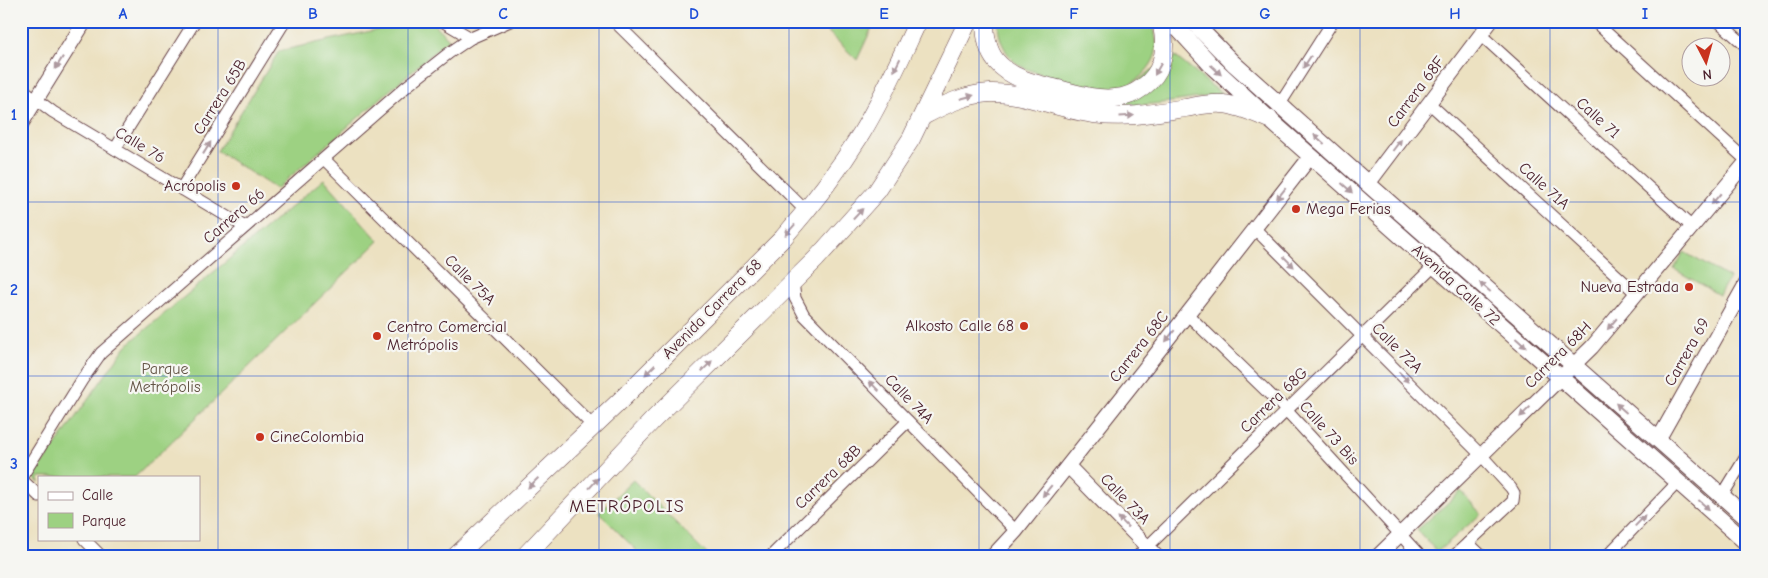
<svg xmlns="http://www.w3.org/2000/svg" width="1768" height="578" font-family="'Comic Neue',sans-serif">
	<rect width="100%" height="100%" fill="#f6f6f2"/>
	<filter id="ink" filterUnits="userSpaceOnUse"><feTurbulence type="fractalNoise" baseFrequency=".02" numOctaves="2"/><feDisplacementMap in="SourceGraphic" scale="10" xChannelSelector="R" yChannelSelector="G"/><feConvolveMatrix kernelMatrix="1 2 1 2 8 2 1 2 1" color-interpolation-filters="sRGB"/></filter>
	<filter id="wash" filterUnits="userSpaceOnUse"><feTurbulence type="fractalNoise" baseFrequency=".0096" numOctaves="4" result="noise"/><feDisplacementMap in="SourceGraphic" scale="20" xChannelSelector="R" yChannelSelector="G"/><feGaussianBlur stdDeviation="1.12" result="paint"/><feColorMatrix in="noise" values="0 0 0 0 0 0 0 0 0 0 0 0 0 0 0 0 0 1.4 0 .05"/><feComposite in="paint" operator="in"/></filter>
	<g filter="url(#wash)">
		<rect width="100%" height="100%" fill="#ece1c1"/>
		<g fill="#9dd182" stroke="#747856">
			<path d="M417,21h13l19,18 -173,150 -59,-38 62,-100z"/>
			<path d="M817,21h58l-18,39z"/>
			<path d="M999,21h154c1,9 5,22 3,31 -1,8 -9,19 -16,25 -27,23 -48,12 -78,2 -13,-3 -37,-8 -47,-17 -10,-9 -19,-27 -16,-41z"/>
			<path d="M1172,54l50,40c-39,7 -77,12 -117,13z"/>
			<path d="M324,179l55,62 -244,236h-96v6l-6,-6 93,-131z"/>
			<path d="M1684,252l45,26 -10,17 -45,-26z"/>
			<path d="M633,480l77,77h-67l-44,-44z"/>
			<path d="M1461,491l20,23 -44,38 -20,-22z"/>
		</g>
	</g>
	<g filter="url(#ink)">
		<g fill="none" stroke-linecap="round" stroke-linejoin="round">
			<defs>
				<g id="minor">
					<path d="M442,21l29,17"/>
					<path d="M614,21l192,190"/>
					<path d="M1594,21l153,140"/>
					<path d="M1718,21l29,26"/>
					<path d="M1481,35l211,192"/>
					<path d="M21,88l32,24 192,115"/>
					<path d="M1429,103l208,191"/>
					<path d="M1280,104l53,-83"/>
					<path d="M115,149l80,-128"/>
					<path d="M324,159l269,267"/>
					<path d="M181,189l104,-168"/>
					<path d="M1254,228l227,227 30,33 3,5 -1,8 -60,56"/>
					<path d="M793,281l2,17 9,17 212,216"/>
					<path d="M1735,302l12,7"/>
					<path d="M1187,314l99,96 135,147"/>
					<path d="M21,478l61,-98 19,-27 306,-267 42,-33 22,-15 39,-17"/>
					<path d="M21,479l18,17"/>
					<path d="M1722,496l25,-41"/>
					<path d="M84,539l18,18"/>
					<path d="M1468,543l15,14"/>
					<path d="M770,557l138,-136"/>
					<path d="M1137,557l297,-291"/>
					<path d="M1606,557l72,-75"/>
				</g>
				<g id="tertiary">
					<path d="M21,124l64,-103"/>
					<path d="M1368,184l123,-163"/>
					<path d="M1658,440l89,-158"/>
					<path d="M1068,466l89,91"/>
					<path d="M992,557l24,-26 126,-159 169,-216"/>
					<path d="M1377,557l215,-210 155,-186"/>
				</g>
				<g id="secondary">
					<path d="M1171,21l43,47 55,51 478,424"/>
					<path d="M1192,21l41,42 135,121 379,334"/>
				</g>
				<g id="primary">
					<path d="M985,21c0,14 2,29 11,40 15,18 40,23 62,28 19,5 37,11 57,9 19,-1 40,-16 46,-35 5,-13 3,-29 0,-42"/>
					<path d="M923,116c21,-11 43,-22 67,-23 37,-1 69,17 104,21 31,5 61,-1 91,-6 12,-2 25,-5 37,-4 16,1 33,9 47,15"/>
					<path d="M455,557l166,-157 162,-162c29,-33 55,-67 78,-104 22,-36 39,-75 57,-113"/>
					<path d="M524,557l129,-137 163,-161 61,-68 34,-52 57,-118"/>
				</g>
			</defs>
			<use href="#minor" stroke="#623c42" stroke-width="13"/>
			<use href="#tertiary" stroke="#623c42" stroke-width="16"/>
			<use href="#secondary" stroke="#623c42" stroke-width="18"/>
			<use href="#primary" stroke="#623c42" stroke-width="19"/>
			<use href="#minor" stroke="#fff" stroke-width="11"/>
			<use href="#tertiary" stroke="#fff" stroke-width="14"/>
			<use href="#secondary" stroke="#fff" stroke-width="16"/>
			<use href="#primary" stroke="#fff" stroke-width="18"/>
		</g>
		<defs><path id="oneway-solid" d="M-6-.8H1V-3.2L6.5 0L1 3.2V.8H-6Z" transform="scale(1.25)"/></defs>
		<g fill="#ae9aa0">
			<use href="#oneway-solid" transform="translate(1307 62) rotate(123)"/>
			<use href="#oneway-solid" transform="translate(59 63) rotate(122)"/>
			<use href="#oneway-solid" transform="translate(897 65) rotate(116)"/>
			<use href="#oneway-solid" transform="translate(1158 69) rotate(119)"/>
			<use href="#oneway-solid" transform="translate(1216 70) rotate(43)"/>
			<use href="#oneway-solid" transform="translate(967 97) rotate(-15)"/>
			<use href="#oneway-solid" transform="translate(1127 116) rotate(-3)"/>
			<use href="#oneway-solid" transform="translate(1319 139) rotate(-138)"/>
			<use href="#oneway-solid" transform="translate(1397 145) rotate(-53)"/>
			<use href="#oneway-solid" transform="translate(207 148) rotate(-58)"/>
			<use href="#oneway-solid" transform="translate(1347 188) rotate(42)"/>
			<use href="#oneway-solid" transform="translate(1281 194) rotate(128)"/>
			<use href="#oneway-solid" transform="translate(1716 199) rotate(130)"/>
			<use href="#oneway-solid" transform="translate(858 214) rotate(-47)"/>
			<use href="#oneway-solid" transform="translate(790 230) rotate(132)"/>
			<use href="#oneway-solid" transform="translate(1289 262) rotate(45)"/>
			<use href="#oneway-solid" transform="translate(1485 287) rotate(-139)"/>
			<use href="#oneway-solid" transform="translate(1612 324) rotate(130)"/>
			<use href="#oneway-solid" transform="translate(1170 336) rotate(128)"/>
			<use href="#oneway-solid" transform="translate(1521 343) rotate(42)"/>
			<use href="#oneway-solid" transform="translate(707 366) rotate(-45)"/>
			<use href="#oneway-solid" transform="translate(650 370) rotate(135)"/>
			<use href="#oneway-solid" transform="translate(1404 377) rotate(45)"/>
			<use href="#oneway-solid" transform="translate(874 386) rotate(-134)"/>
			<use href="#oneway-solid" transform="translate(1621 408) rotate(-138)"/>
			<use href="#oneway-solid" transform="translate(1525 412) rotate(136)"/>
			<use href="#oneway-solid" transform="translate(533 483) rotate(136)"/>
			<use href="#oneway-solid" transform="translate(594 483) rotate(-48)"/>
			<use href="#oneway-solid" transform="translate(1047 491) rotate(129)"/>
			<use href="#oneway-solid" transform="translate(1704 505) rotate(42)"/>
			<use href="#oneway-solid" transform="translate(1640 521) rotate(-46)"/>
			<use href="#oneway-solid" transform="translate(1123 522) rotate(-134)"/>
		</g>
	</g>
	<path fill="none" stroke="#1d4ed8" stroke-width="1" stroke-opacity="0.55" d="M218,21v536M408,21v536M599,21v536M789,21v536M979,21v536M1170,21v536M1360,21v536M1550,21v536M21,202h1726M21,376h1726"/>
	<g fill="#c8321e" stroke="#f6f6f2" stroke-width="2">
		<circle cx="236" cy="186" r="5"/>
		<circle cx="1296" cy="209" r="5"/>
		<circle cx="1689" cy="287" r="5"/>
		<circle cx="1024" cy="326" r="5"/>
		<circle cx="377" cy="336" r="5"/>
		<circle cx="260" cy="437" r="5"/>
	</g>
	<g text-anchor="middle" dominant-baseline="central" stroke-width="4.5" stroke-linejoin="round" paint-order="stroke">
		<g font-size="16" fill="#4a1f2b" stroke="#f6f6f2">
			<text transform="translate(1416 92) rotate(-53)">Carrera 68F</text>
			<text transform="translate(220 97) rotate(-58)">Carrera 65B</text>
			<text transform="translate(1598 118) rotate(42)">Calle 71</text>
			<text transform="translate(140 145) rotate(31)">Calle 76</text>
			<text transform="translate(1544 186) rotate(42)">Calle 71A</text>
			<text transform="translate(234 216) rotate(-41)">Carrera 66</text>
			<text transform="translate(470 280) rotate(45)">Calle 75A</text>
			<text transform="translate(1456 285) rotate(42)">Avenida Calle 72</text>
			<text transform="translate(712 309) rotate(-45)">Avenida Carrera 68</text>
			<text transform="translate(1139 347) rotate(-52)">Carrera 68C</text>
			<text transform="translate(1397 348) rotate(45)">Calle 72A</text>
			<text transform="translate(1687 352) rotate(-61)">Carrera 69</text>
			<text transform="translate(1558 355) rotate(-45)">Carrera 68H</text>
			<text transform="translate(909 399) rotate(46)">Calle 74A</text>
			<text transform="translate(1274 400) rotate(-44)">Carrera 68G</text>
			<text transform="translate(1329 433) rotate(48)">Calle 73 Bis</text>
			<text transform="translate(828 477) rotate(-44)">Carrera 68B</text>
			<text transform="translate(1125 499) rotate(46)">Calle 73A</text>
		</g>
		<g font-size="16" fill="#4a1f2b" stroke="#f6f6f2" text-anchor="end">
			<text x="226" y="186">Acrópolis</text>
			<text x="1306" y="209" text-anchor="start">Mega Ferias</text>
			<text x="1679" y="287">Nueva Estrada</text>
			<text x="1014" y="326">Alkosto Calle 68</text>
			<text x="387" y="327" text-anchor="start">Centro Comercial<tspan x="387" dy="18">Metrópolis</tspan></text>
			<text x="270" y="437" text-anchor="start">CineColombia</text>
		</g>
		<g font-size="16" fill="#635445" stroke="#f6f6f2">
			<text x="165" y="369">Parque<tspan x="165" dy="18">Metrópolis</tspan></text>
		</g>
		<g font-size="18" letter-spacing="1" fill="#4a1f2b" stroke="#f6f6f2">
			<text x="627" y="506">METRÓPOLIS</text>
		</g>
	</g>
	<rect width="1768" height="578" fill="none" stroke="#f6f6f2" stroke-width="55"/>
	<rect x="38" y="476" width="162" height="65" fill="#f6f6f2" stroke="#b1a0a2"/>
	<rect x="48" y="492" width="25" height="8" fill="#ffffff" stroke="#b1a0a2"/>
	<text x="82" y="500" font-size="15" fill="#4a1f2b">Calle</text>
	<rect x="48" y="513" width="25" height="15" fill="#9dd182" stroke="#b1a0a2"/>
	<text x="82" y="526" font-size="15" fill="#4a1f2b">Parque</text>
	<g transform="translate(1706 62) rotate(174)"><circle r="24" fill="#f6f6f2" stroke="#b1a0a2"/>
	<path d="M0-4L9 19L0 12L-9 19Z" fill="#c8321e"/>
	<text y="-8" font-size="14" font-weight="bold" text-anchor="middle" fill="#4a1f2b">N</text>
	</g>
	<rect x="28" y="28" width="1712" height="522" fill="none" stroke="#1d4ed8" stroke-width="2"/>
	<g font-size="16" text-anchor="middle" font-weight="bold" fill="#1d4ed8">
		<text x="123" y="19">A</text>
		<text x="313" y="19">B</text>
		<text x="503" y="19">C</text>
		<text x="694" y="19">D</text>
		<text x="884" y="19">E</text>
		<text x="1074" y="19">F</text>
		<text x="1265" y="19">G</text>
		<text x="1455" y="19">H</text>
		<text x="1645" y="19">I</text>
		<text x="14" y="120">1</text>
		<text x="14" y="295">2</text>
		<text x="14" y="469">3</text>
	</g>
</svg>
